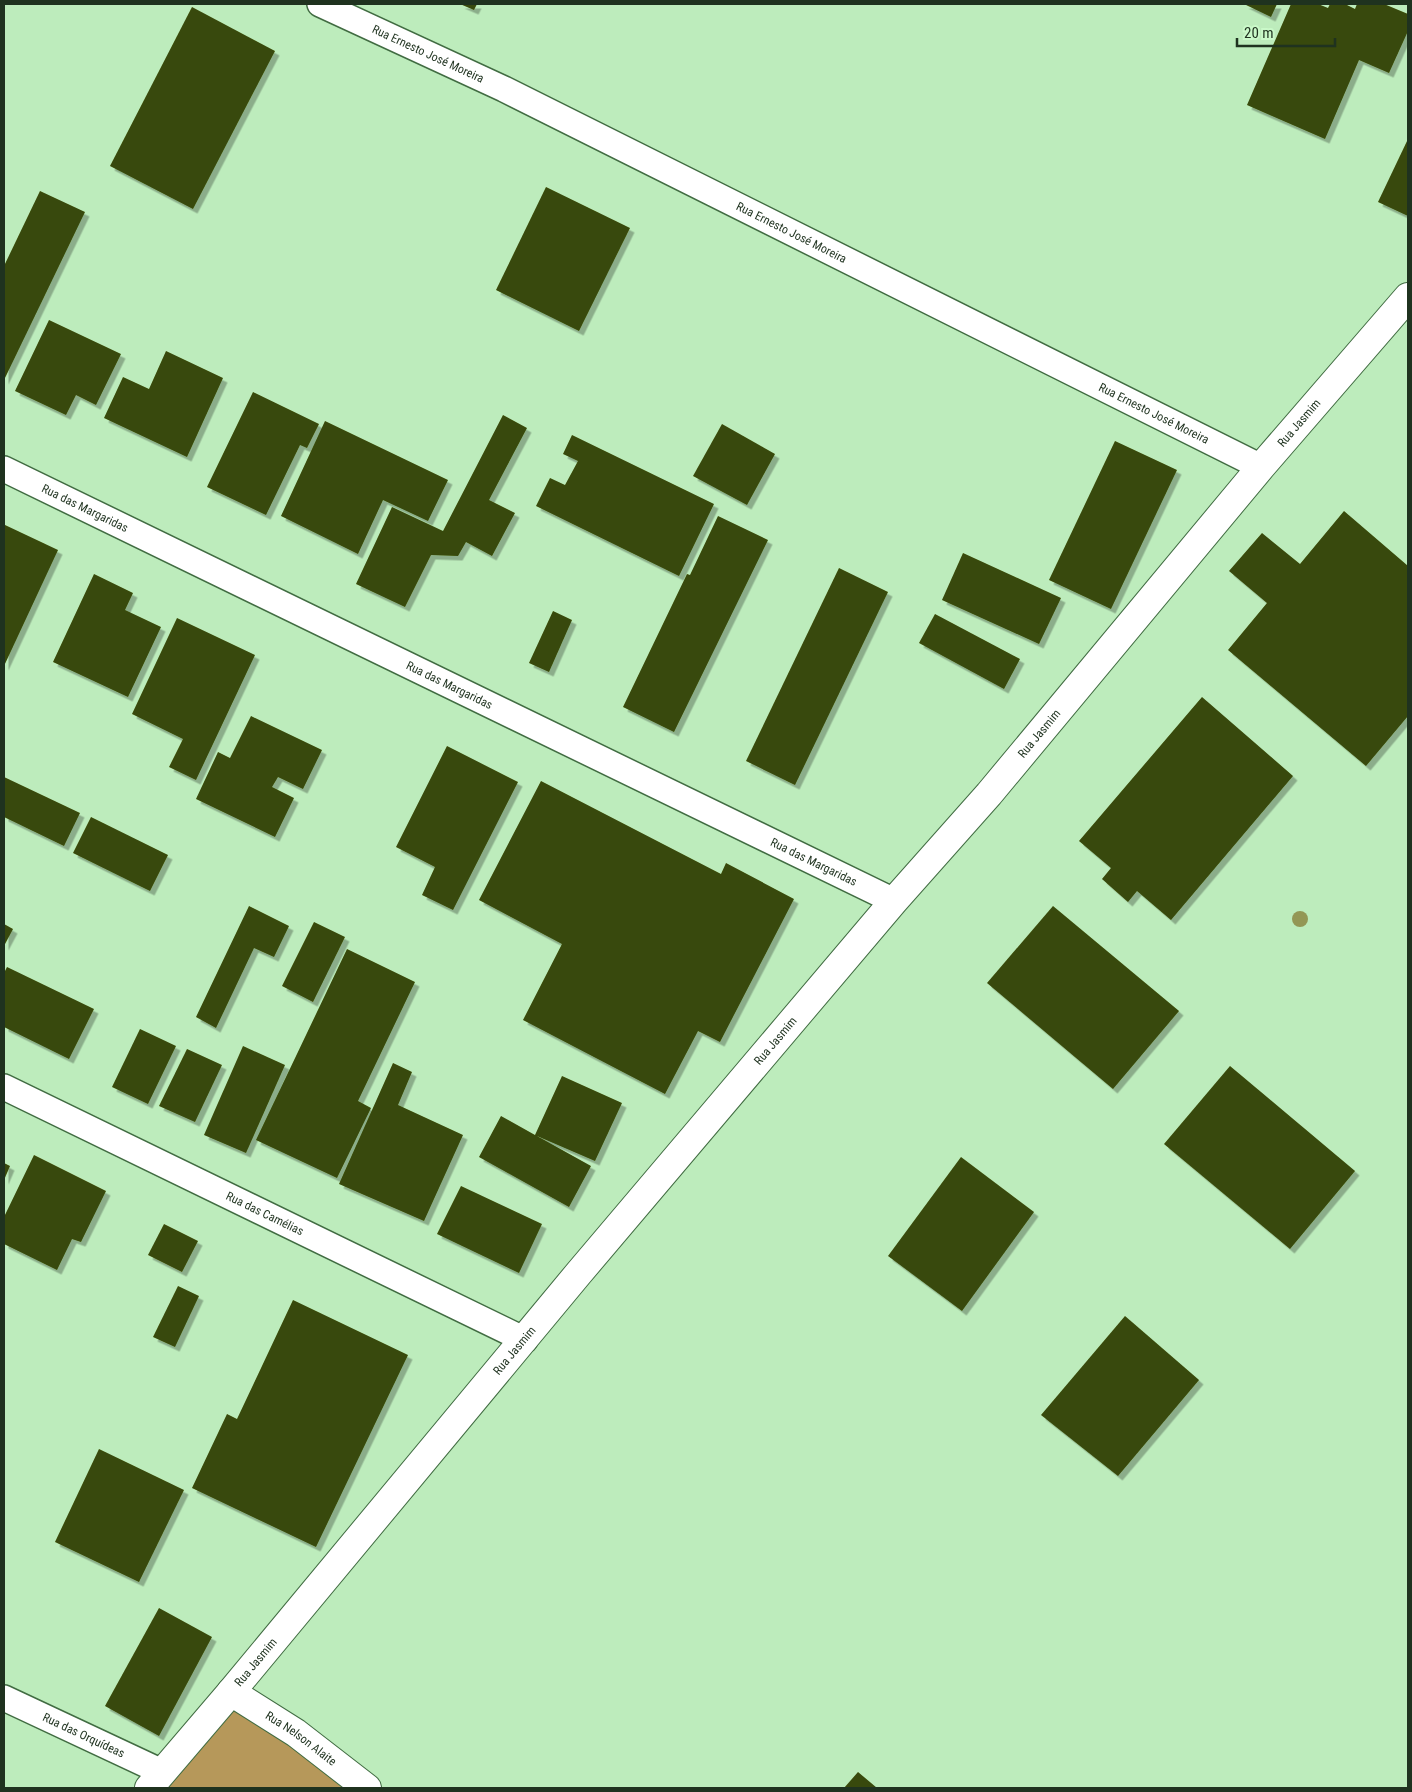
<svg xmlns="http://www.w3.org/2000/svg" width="1412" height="1792" font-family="'Roboto Condensed',sans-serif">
	<defs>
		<filter id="shadow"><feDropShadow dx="4.5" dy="4.5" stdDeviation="0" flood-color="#0004"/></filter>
	</defs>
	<rect width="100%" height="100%" fill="#bdecbc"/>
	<path fill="#b6985a" d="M231,1692l136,96h-218z"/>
	<g fill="#384908" filter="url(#shadow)">
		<path d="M460,4h17l-3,6z"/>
		<path d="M1244,4h33l-6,13z"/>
		<path d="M1291,4h27l10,4 2,-4h15l10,5 2,-5h27l24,10v17l-19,42 -30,-13 -34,79 -78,-34z"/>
		<path d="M192,7l83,44 -82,158 -83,-43z"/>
		<path d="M1408,139v77l-30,-14z"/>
		<path d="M546,187l84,41 -51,103 -83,-41z"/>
		<path d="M40,191l45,21 -81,168v-114z"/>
		<path d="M49,320l72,34 -25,51 -20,-10 -10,20 -51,-24z"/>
		<path d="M166,351l57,27 -36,79 -83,-39 19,-41 26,12z"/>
		<path d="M253,392l66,32 -12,24 -7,-3 -34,70 -59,-28z"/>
		<path d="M503,415l24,13 -38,72 26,13 -23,43 -26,-14 -8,14 -27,-1 -26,52 -49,-23 36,-77 51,24z"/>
		<path d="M325,421l123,59 -20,41 -45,-21 -25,54 -77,-38z"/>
		<path d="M722,424l53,30 -28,51 -54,-29z"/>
		<path d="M572,435l142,69 -35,72 -143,-70 14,-28 15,7 13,-24 -15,-7z"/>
		<path d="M1115,441l62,29 -66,139 -62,-29z"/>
		<path d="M1344,511l64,55v150l-42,50 -138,-116 39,-47 -38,-32 33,-38 38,31z"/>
		<path d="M718,516l50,24 -94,192 -51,-25 64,-133 3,1z"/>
		<path d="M5,525l53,25 -54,116v-138z"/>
		<path d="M963,553l98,45 -22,46 -97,-44z"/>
		<path d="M839,568l49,24 -93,193 -49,-24z"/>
		<path d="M94,574l39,19 -8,17 36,17 -33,70 -75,-35z"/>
		<path d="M553,611l19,9 -23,52 -20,-9z"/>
		<path d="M935,614l85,45 -16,30 -85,-46z"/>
		<path d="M177,618l78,37 -59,125 -27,-13 14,-28 -51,-25z"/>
		<path d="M1202,697l91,79 -122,144 -34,-29 -9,11 -26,-23 9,-11 -32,-27z"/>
		<path d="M251,716l71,34 -19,39 -25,-12 -6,10 22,11 -19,39 -79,-38 22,-47 12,6z"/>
		<path d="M447,746l71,36 -65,128 -31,-15 13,-28 -39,-20z"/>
		<path d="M4,777l76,36 -16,33 -60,-29z"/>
		<path d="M541,781l180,93 5,-11 68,36 -74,143 -22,-11 -33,63 -142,-74 39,-76 -83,-44z"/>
		<path d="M91,817l77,38 -18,36 -77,-38z"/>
		<path d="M249,906l40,20 -15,31 -20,-9 -38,80 -20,-11z"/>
		<path d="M1053,906l126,105 -66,78 -126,-106z"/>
		<path d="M314,922l31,15 -32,65 -31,-16z"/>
		<path d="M4,924l9,5 -9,17z"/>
		<path d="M347,949l68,33 -57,119 13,7 -34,70 -81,-38z"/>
		<path d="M7,967l87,42 -25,50 -65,-32v-54z"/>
		<path d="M140,1029l36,17 -28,58 -36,-17z"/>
		<path d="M243,1046l42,19 -39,88 -42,-18z"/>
		<path d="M187,1049l35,16 -27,57 -36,-16z"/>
		<path d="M393,1063l19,9 -14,33 65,30 -39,86 -85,-37z"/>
		<path d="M1230,1066l125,105 -65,78 -126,-105z"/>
		<path d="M562,1076l60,27 -27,58 -58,-25 54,30 -22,41 -90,-50 22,-41 34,19z"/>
		<path d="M34,1155l72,36 -25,51 -9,-3 -15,31 -53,-26v-27z"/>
		<path d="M961,1157l73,55 -72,99 -74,-55z"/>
		<path d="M4,1163l6,3 -6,14z"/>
		<path d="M461,1186l81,38 -23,49 -82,-39z"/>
		<path d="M164,1224l34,17 -16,31 -34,-17z"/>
		<path d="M178,1286l21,10 -24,51 -22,-10z"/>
		<path d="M293,1300l115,55 -92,192 -124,-59 35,-74 10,5z"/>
		<path d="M1125,1316l74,64 -81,96 -77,-61z"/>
		<path d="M99,1449l85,41 -45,92 -84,-40z"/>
		<path d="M159,1608l53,29 -53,99 -54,-30z"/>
		<path d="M858,1772l19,16h-33z"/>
	</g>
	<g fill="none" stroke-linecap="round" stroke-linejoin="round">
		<defs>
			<g id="minor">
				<path id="s1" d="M320,4l184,85 757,378"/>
				<path id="s2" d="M4,469l890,432"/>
				<path id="s3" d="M4,1087l521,253"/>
				<path id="s4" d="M4,1698l158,74"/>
			</g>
			<g id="secondary">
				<path id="s5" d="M231,1692l65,41 71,55"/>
				<path id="s6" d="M149,1788l82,-96 347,-418 316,-373 95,-107 272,-327 147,-170"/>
			</g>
		</defs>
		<use href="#minor" stroke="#416c42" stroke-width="28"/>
		<use href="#secondary" stroke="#416c42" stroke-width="30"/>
		<use href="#minor" stroke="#fff" stroke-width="25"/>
		<use href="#secondary" stroke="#fff" stroke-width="28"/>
	</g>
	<circle fill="#939755" cx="1300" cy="919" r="8"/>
	<g text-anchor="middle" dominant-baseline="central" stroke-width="5" stroke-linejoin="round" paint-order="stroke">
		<g font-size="12" fill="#1f321f" stroke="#caf9c9">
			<text stroke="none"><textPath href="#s1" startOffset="119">Rua Ernesto José Moreira</textPath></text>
			<text stroke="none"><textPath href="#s1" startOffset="524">Rua Ernesto José Moreira</textPath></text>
			<text stroke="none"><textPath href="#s1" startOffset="929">Rua Ernesto José Moreira</textPath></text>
			<text stroke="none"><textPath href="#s6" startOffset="1785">Rua Jasmim</textPath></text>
			<text stroke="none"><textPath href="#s2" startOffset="90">Rua das Margaridas</textPath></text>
			<text stroke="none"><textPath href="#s2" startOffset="495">Rua das Margaridas</textPath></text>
			<text stroke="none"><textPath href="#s6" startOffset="1380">Rua Jasmim</textPath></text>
			<text stroke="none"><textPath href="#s2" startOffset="900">Rua das Margaridas</textPath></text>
			<text stroke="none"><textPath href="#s6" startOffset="975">Rua Jasmim</textPath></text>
			<text stroke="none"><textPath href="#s3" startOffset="290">Rua das Camélias</textPath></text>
			<text stroke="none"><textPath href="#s6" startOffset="570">Rua Jasmim</textPath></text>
			<text stroke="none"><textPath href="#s6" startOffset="165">Rua Jasmim</textPath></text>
			<text stroke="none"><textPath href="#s4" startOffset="88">Rua das Orquídeas</textPath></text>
			<text stroke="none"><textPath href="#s5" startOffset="84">Rua Nelson Alaite</textPath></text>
		</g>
	</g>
	<rect width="1412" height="1792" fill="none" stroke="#1f321f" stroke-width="10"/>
	<path d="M1237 38v8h98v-8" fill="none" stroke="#1f321f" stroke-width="2.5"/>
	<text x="1244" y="38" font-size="15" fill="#1f321f" stroke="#caf9c9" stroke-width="4" paint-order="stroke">20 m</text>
</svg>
